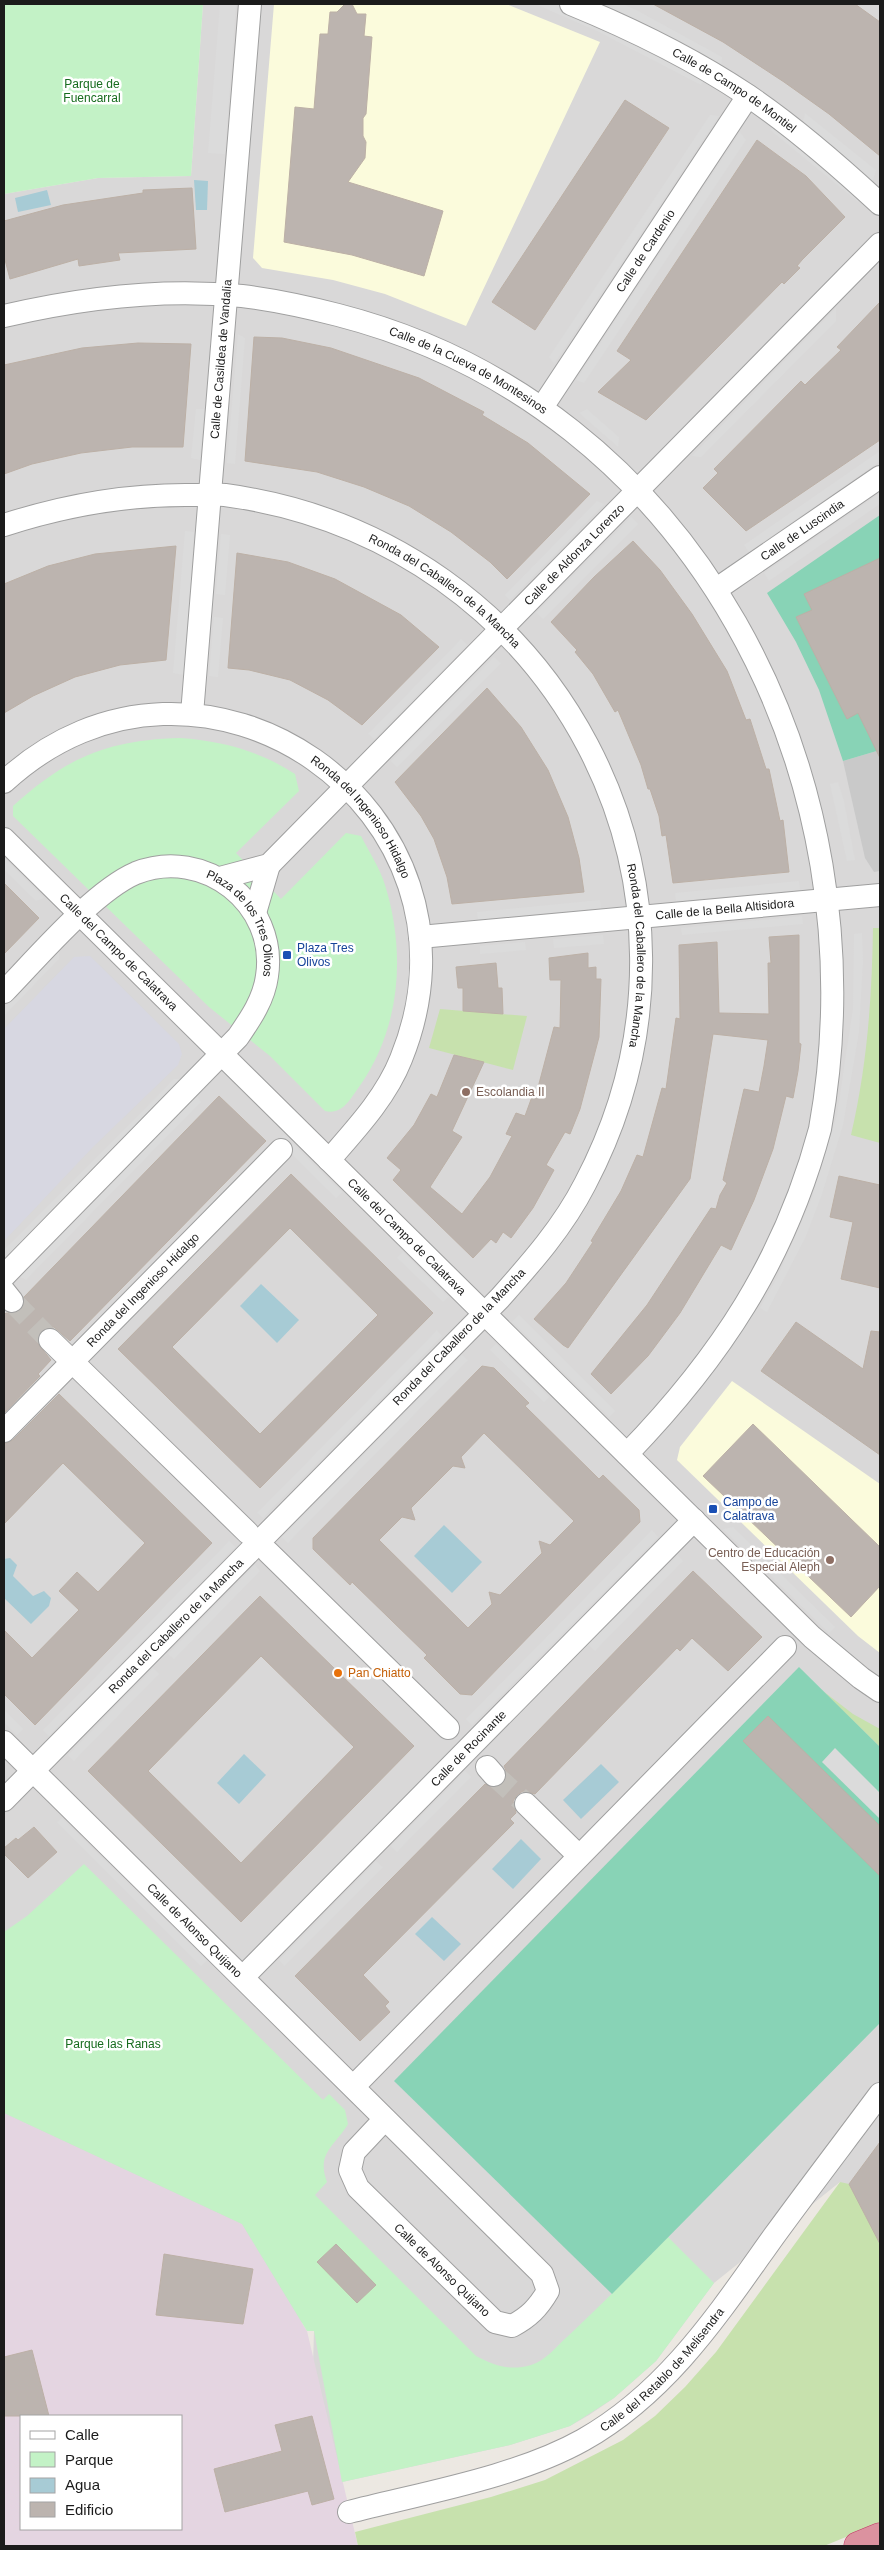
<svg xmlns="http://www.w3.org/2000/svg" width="884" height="2550" font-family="Arial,sans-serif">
	<rect width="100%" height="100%" fill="#ece8e2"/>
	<path fill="#d9d8d8" d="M203,4h677v2243l-40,-65 -126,101 -58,78 -42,37 -25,17 -19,11 -60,19 -168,37 -29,-118 1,-33 -310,-214v-1923l94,-16 93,-2z"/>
	<path fill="#e4d5e1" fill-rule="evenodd" d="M4,2113l238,111 65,107 51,215h-354zM21,2416h160v113h-160z"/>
	<g fill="#fbfbdc">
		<path d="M274,4h232l94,38 -134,284 -81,-32 -52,-14 -71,-12 -9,-10z"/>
		<path d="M732,1381l148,103v169l-22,-17 -181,-176 3,-13z"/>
	</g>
	<path fill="#c9c9c9" d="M880,750v121l-6,1 -9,-14 -22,-97z"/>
	<g fill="#c7e1ad">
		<path d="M873,928h7v215l-29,-8c16,-68 21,-137 22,-207z"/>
		<path d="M440,1009l87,7 -14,54 -84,-22z"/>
		<path d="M823,1691l30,23 27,15v18z"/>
		<path d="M840,2182l9,2 31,60v279l-56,23h-466l-3,-14 136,-35 54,-17 78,-40 32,-24 30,-29 31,-35z"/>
	</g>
	<g fill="#c3f2c6">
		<path d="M4,4h199l-12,172 -93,2 -94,16z"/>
		<path d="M180,738c42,3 80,13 115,36l4,17 -63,62 45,46 65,-66 15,3c8,16 19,32 24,49 21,67 16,143 -26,202 -9,12 -16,28 -34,24l-55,-55 -61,-49 -196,-191v-10c54,-49 95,-66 167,-68z"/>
		<path d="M84,1864l239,236 6,-6 16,16 3,14c-13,22 -32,29 -21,58l-12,13 161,161c19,10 34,15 55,9 14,-4 26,-19 36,-28 35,-33 68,-66 101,-100l46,46 -58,78 -42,37 -44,28 -60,19 -168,37 -28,-151h-7l-65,-107 -238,-111v-181l23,-16z"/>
	</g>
	<g fill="#88d3b6">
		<path d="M880,515v235l-37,11 -24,-71 -23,-48 -29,-49z"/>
		<path d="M799,1667l81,80v276l-268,271 -218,-213z"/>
	</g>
	<g fill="#dbdbdb">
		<path d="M220,4h16l-11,150 -17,-1z"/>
		<path d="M535,4h21l32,13 118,61 -5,7 -104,-54z"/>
		<path d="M584,4h39l17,8 82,45 -1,17z"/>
		<path d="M805,113l71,57 -5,18 -70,-58z"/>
		<path d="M710,115l9,1 -165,248 -5,-7z"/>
		<path d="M775,124l89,73 -6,5 -88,-72z"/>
		<path d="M740,132l6,8 -162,243 -8,-3z"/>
		<path d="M836,308v13l-135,136 -9,-1z"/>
		<path d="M238,334l7,4 -10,126 -8,-1z"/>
		<path d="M196,409h8l-4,51 -9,-2z"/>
		<path d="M587,409l32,28 -1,10 -39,-34z"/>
		<path d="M880,451v10l-131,91 -5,-7z"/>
		<path d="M880,493v11l-111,77 -5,-8z"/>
		<path d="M597,501l7,3 -94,96 -5,-5z"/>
		<path d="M631,517l7,7 -95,95 -7,-6z"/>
		<path d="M185,531l9,1 -10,143 -11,-2z"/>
		<path d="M221,534l9,1 -5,60 -9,-1z"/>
		<path d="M214,617l9,1 -5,59 -9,-1z"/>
		<path d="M461,639l6,6 -93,94 -6,-5z"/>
		<path d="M494,657l7,6 -104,104 -6,-6z"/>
		<path d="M838,782l6,19 11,59 -8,1 -17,-77z"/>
		<path d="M4,858l40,40 -8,3 -32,-31z"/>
		<path d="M799,881l1,9 -124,11 -1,-8z"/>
		<path d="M600,900l1,8 -123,12 -1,-8z"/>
		<path d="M802,916l1,8 -121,11 -1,-7z"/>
		<path d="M862,933l1,28 -4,71 -16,93 -21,69 -16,42 -39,76 -7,-4 17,-30 34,-78 26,-85 16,-107 1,-74z"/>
		<path d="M603,935l1,9 -50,4 -1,-9z"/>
		<path d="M525,942l1,8 -46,4v-8z"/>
		<path d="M59,951v8l-55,57v-9z"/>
		<path d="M174,1079h10l-180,183v-12z"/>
		<path d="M196,1094l5,8 -175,178 -7,-4z"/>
		<path d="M284,1135l58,57 -6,6 -58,-57z"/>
		<path d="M403,1252l46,45 -6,5 -46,-44z"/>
		<path d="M519,1315l96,96 -6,6 -97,-95z"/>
		<path d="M437,1330l5,6 -179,182 -6,-5z"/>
		<path d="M496,1344l53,53 -5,5 -54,-52z"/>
		<path d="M462,1355l6,5 -180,183 -6,-6z"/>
		<path d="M733,1527l102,100 -6,6 -106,-104z"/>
		<path d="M652,1530l6,7 -186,188 -6,-6z"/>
		<path d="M229,1541l6,6 -186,189 -6,-6z"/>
		<path d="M678,1555l5,6 -88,90 -7,-6z"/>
		<path d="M255,1565l5,6 -86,88 -6,-5z"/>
		<path d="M153,1668l6,6 -85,87 -6,-6z"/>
		<path d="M4,1710l19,19 -6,6 -13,-13z"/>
		<path d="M835,1748l45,45v26l-58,-57z"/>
		<path d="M465,1771l6,6 -74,75 -6,-6z"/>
		<path d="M62,1818l145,142 -6,6 -144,-144z"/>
		<path d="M376,1861l7,6 -99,99 -5,-6z"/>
	</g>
	<path fill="#d7d7e1" d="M90,956l89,88 3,10 -4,11 -85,82 -89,94v-212l70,-72z"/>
	<g fill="#a7cbd5">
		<path d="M194,180l14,1 -1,29h-11z"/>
		<path d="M47,190l4,15 -33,7 -3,-14z"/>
		<path d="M261,1284l38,36 -22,23 -37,-37z"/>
		<path d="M444,1525l38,37 -30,31 -38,-37z"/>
		<path d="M10,1558l7,7 -4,11 20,20 11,-5 7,7 -2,8 -18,18 -27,-26v-39z"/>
		<path d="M244,1754l22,21 -27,29 -22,-21z"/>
		<path d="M601,1764l18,18 -38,37 -18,-19z"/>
		<path d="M521,1839l20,20 -28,30 -21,-20z"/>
		<path d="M432,1917l29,27 -17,17 -29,-27z"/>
	</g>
	<g fill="#bcb4af" stroke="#bcb0a6" fill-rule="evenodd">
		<path d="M345,4h7l5,10h9l-2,22 8,1 -6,77 -3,4v18l3,6 -1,16 -17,24 95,29 -19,65 -72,-21 -68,-13 11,-135 19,2 6,-75h8l2,-22h7z"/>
		<path d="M653,4h202l25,18v134l-51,-42 -45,-32 -61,-40z"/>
		<path d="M625,100l44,28 -134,202 -43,-28z"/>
		<path d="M757,140l49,36 39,41 -43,43 -5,6 3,2 -16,16 -2,-2 -136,138 -48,-28 33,-32 -14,-9z"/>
		<path d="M192,188l4,61 -78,4 2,7 -41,6 -1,-7 -68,20 -6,-23v-35l59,-16 80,-12v-3z"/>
		<path d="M880,302v138l-134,91 -43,-43 15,-15 -4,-4 87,-88 4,4 36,-35 -4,-3z"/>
		<path d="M254,337l28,1 49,10 88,30 65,34 -2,3 46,28 62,51 -83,85 -17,-17 -39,-30 -42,-26 -45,-19 -47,-15 -72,-11z"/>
		<path d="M138,343l53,1 -8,103h-51l-51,6 -49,11 -28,10v-109l78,-17z"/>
		<path d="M633,541l27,29 32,44 35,57 19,49 4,-1 16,50h3l11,52 3,-1 6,52 -116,11 -7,-48 -4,1 -3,-20 -9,-27h-2l-7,-24 -23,-55 -3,2 -22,-38 -18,-22 2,-2 -26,-28 43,-45z"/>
		<path d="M176,546l-10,114 -46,5 -45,12 -42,19 -29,17v-129l44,-18 47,-12z"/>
		<path d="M237,553l51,9 47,17 66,36 38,32 -77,78 -34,-25 -38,-20 -41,-10 -21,-2z"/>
		<path d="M880,558v200l-22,-45 -11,6 -51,-102 16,-7 -8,-16z"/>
		<path d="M487,688l34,39 27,43 20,47 11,41 5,34 -132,12 -5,-27 -13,-38 -13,-23 -26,-34z"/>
		<path d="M4,883l35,35 -35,36z"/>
		<path d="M799,935v108l2,1 -3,27 -5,27 -7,-2 -13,53 -19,51 -23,50 -10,-5 -41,68 -32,43 -37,38 -20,-20 56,-69 64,-97 5,1 4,-14 7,-12 -4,-3 21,-91 15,3 5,-26 4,-26 -55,-6 -23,145 -122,169 -5,-3 -29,-26 32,-36 27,-41 -2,-1 30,-50 16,-36 6,2 19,-69 4,1 10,-71 4,1 -1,-74 38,-3 2,71 50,1 -1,-51h3l-2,-26z"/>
		<path d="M588,953v15l8,-1v12h5l-2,58 -19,72 -10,25 -5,-2 -19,33 8,5 -21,38 -22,30 -8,-6 -7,11 -5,-4 -18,19 -80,-78 8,-10 -14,-12 27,-33 17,-31 6,3 17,-42 30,7 -32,69 10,6 -32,50 32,27 28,-37 22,-41 -6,-2 10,-21 9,3 8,-22 3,1 18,-68 6,1 1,-48h-11l-1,-22z"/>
		<path d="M496,963l2,25h4l1,26 -40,-3v-23h-5l-2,-21z"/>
		<path d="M219,1096l47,45 -196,200 -16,-14 -8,1 -6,3 -2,13 13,16 -13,14 2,2 -36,37v-98l2,-2 7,1 8,-3 3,-6v-8z"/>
		<path d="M291,1174l142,139 -173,175 -142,-139zM290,1228l88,87 -118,119 -88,-87z"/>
		<path d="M839,1176l41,9v103l-39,-9 12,-57 -23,-5z"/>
		<path d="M796,1322l67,47 8,-38 9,1v123l-119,-84z"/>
		<path d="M482,1366l12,2 35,35 -4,3 74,73 4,-4 36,35 1,12 -168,173 -12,-1 -36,-36 3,-3 -75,-73 -2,3 -37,-36v-11zM484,1433l90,88 -24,24 -11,-4 3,12 -42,42 -11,-3 3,12 -24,24 -89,-88 23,-23 13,3 -4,-12 42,-42 12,2 -4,-11z"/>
		<path d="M59,1394l153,149 -177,182 -31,-31v-64l28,28 47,-48 -20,-19 18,-19 21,20 47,-49 -82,-80 -59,61v-80l9,-4z"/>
		<path d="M753,1424l127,123v39l-29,31 -148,-141z"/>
		<path d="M693,1571l69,66 -34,34 -36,-33 -12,13 -3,-3 -142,146 -12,-3 -6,4 -4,6 3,12 -6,6 4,4 -151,152 26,27 -4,4 5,6 -30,29 -65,-65 190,-192 11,4 7,-3 4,-12 -3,-7z"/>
		<path d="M260,1596l154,150 -173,176 -153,-151zM261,1656l93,91 -113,116 -93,-92z"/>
		<path d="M768,1716l112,110v50l-137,-135z"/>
		<path d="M34,1827l23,25 -29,26 -24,-24v-6l12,-10 2,2z"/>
		<path d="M880,2142v102l-31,-60z"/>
		<path d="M336,2244l40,41 -19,18 -40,-41z"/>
		<path d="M164,2254l89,15 -10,55 -87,-9z"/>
		<path d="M32,2350l17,66h-45v-59z"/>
		<path d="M312,2416l22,83 -22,6 -4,-14 -83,21 -11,-43 68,-18 -7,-26z"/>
	</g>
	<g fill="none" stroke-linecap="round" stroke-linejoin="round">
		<g stroke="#c2bfba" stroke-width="22" stroke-dasharray="22 11" stroke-linecap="butt">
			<path d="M12,1301l38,39"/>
			<path d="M494,1775l32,29"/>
		</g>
		<defs>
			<g id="street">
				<path id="s1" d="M571,4c61,25 122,55 176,91 46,31 92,71 133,109"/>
				<path id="s2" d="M4,316c77,-18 159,-28 238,-20 33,4 65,11 96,19 354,91 546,459 482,814 -35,131 -100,229 -193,325"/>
				<path id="s3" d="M543,406l205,-310"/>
				<path id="s4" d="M4,525c62,-20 123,-31 189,-30 11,0 22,-1 32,0 331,45 516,393 360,689 -22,43 -53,78 -85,114l-496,502"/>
				<path id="s5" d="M724,584l156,-107"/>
				<path id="s6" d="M192,714l58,-710"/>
				<path id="s7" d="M4,782c196,-181 498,29 397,277 -15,38 -45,70 -72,101"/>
				<path id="s8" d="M4,839l808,798 49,41 19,13"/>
				<path id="s9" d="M220,878l49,-13 611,-621"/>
				<path d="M255,913l14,-48"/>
				<path id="s10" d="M420,937l460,-42"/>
				<path id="s11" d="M4,992c33,-34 90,-101 132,-119 68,-27 142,31 131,103 -3,23 -16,42 -29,61l-234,239"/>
				<path d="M4,1291l8,10"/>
				<path d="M50,1340l198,193"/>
				<path id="s12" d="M4,1431l277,-281"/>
				<path d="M268,1552l180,176"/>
				<path id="s13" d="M4,1742l538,532 6,17c-10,17 -19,26 -36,35l-17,-4 -137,-134 -8,-18 4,-18 31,-33"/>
				<path d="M487,1767l7,8"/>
				<path d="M526,1804l53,52"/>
				<path id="s14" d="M243,1977l451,-457"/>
				<path d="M354,2086l431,-439"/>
				<path id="s15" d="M349,2512c74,-19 168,-35 234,-72 85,-48 136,-127 191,-204 35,-48 71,-95 106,-142"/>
			</g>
			<path id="highway" d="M858,2546l22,-9"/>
		</defs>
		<use href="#street" stroke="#9f9f9f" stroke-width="24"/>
		<use href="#highway" stroke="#c23767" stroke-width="29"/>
		<use href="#street" stroke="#fff" stroke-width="22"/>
		<use href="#highway" stroke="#db929f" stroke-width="28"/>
	</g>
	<g fill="#1a4fb4" stroke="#fff" stroke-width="2">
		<rect x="282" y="950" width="10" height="10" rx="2.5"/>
		<rect x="708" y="1504" width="10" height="10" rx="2.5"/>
	</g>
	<g fill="#8d6e63" stroke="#fff" stroke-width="2">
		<circle cx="466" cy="1092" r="5"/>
		<circle cx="830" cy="1560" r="5"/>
	</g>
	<circle fill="#e8710a" stroke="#fff" stroke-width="2" cx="338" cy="1673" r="5"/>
	<g text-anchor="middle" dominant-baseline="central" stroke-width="5" stroke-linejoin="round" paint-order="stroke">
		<g font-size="12" fill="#176c1e" stroke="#fff">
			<text x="92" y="84">Parque de<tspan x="92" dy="14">Fuencarral</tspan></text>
			<text x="113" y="2044">Parque las Ranas</text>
		</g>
		<g font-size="12" fill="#1b1b1b" stroke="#fff">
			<text stroke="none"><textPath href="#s1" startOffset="185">Calle de Campo de Montiel</textPath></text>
			<text stroke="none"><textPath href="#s3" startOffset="186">Calle de Cardenio</textPath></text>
			<text stroke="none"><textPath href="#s6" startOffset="356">Calle de Casildea de Vandalia</textPath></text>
			<text stroke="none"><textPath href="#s2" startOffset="480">Calle de la Cueva de Montesinos</textPath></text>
			<text stroke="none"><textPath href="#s5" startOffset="95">Calle de Luscindia</textPath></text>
			<text stroke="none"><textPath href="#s9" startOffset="486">Calle de Aldonza Lorenzo</textPath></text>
			<text stroke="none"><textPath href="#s4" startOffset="468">Ronda del Caballero de la Mancha</textPath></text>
			<text stroke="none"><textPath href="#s7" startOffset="412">Ronda del Ingenioso Hidalgo</textPath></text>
			<text stroke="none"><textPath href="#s10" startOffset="306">Calle de la Bella Altisidora</textPath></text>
			<text stroke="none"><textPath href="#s11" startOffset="316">Plaza de los Tres Olivos</textPath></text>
			<text stroke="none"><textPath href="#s8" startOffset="161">Calle del Campo de Calatrava</textPath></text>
			<text stroke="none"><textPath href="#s4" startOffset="901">Ronda del Caballero de la Mancha</textPath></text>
			<text stroke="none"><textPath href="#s8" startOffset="566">Calle del Campo de Calatrava</textPath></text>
			<text stroke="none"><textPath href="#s12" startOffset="198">Ronda del Ingenioso Hidalgo</textPath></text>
			<text transform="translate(459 1337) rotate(-46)">Ronda del Caballero de la Mancha</text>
			<text transform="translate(176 1626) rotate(-45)">Ronda del Caballero de la Mancha</text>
			<text stroke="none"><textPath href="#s14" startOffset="321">Calle de Rocinante</textPath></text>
			<text stroke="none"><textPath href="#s13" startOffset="268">Calle de Alonso Quijano</textPath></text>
			<text transform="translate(442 2270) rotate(44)">Calle de Alonso Quijano</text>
			<text stroke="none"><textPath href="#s15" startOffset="352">Calle del Retablo de Melisendra</textPath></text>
		</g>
		<g font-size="12" fill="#164399" stroke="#fff" text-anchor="start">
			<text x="297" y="948">Plaza Tres<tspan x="297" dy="14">Olivos</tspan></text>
			<text x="723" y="1502">Campo de<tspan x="723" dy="14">Calatrava</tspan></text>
		</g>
		<g font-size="12" fill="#785e54" stroke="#fff" text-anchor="start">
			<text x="476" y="1092">Escolandia II</text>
			<text x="820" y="1553" text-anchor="end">Centro de Educación<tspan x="820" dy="14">Especial Aleph</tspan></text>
		</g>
		<g font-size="12" fill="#c56008" stroke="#fff" text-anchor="start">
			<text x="348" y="1673">Pan Chiatto</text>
		</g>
	</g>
	<rect width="884" height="2550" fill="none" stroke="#1b1b1b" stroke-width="10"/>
	<rect x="20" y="2415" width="162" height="115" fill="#ffffff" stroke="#a4a4a4"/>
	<rect x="30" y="2431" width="25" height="8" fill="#ffffff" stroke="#a4a4a4"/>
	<text x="65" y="2440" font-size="15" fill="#1b1b1b">Calle</text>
	<rect x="30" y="2452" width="25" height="15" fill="#c3f2c6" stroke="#a4a4a4"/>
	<text x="65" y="2465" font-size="15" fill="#1b1b1b">Parque</text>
	<rect x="30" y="2478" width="25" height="15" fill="#a7cbd5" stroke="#a4a4a4"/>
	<text x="65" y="2490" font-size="15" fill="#1b1b1b">Agua</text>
	<rect x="30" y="2502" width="25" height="15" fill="#bcb4af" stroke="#a4a4a4"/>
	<text x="65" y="2515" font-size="15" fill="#1b1b1b">Edificio</text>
</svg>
